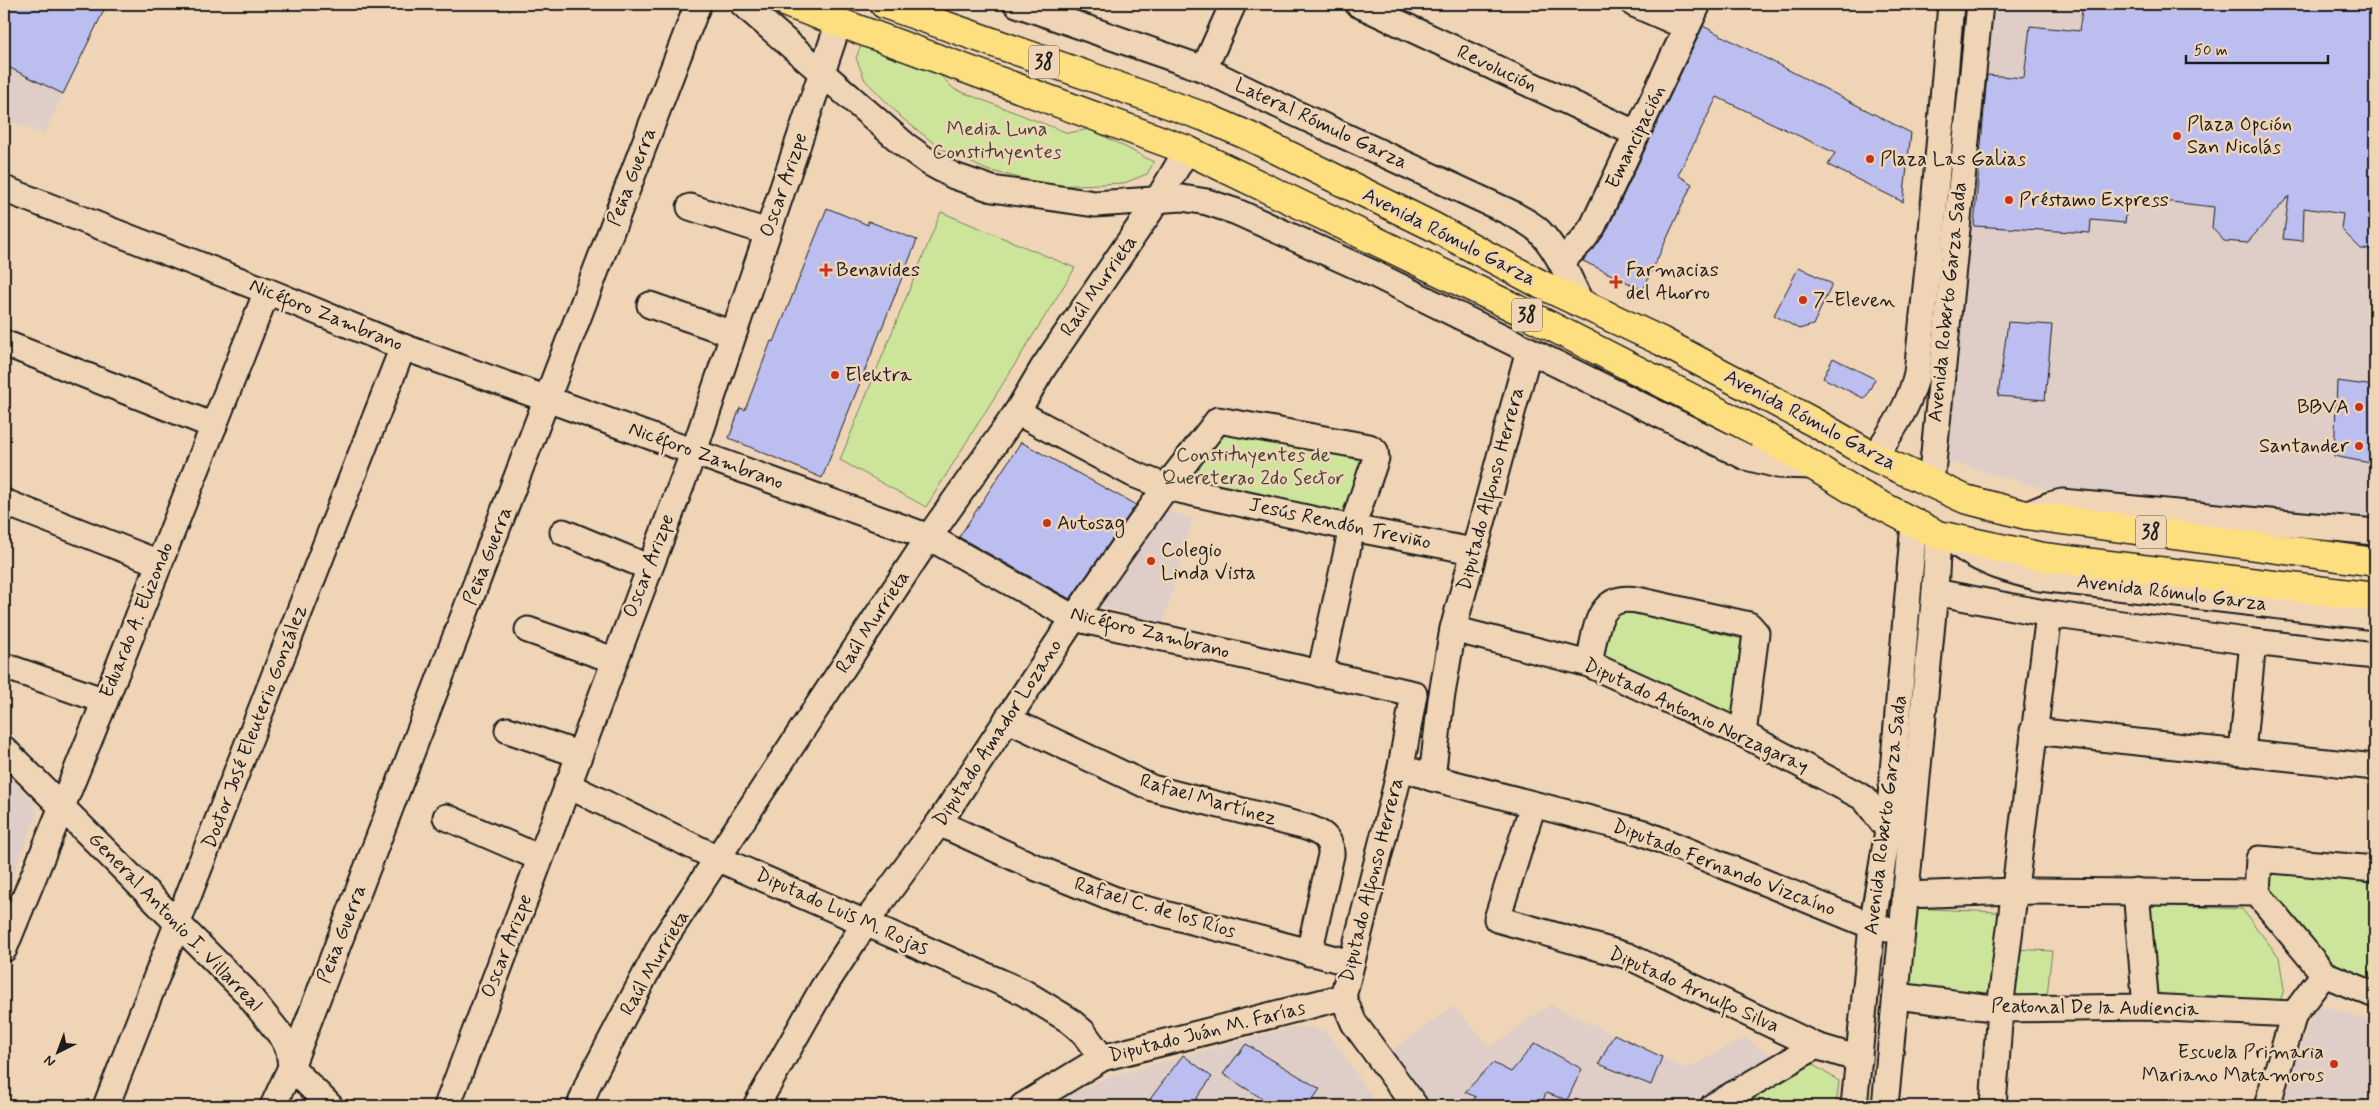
<svg xmlns="http://www.w3.org/2000/svg" width="2379" height="1110" font-family="Mynerve,sans-serif">
	<rect width="100%" height="100%" fill="#efd5b6"/>
	<filter id="ink" filterUnits="userSpaceOnUse"><feTurbulence type="fractalNoise" baseFrequency=".02" numOctaves="2"/><feDisplacementMap in="SourceGraphic" scale="10" xChannelSelector="R" yChannelSelector="G"/><feConvolveMatrix kernelMatrix="1 2 1 2 8 2 1 2 1" color-interpolation-filters="sRGB"/></filter>
	<g filter="url(#ink)">
		<g fill="#dfcec7">
			<path d="M4,4h103l-63,130 -40,-14z"/>
			<path d="M1991,4h384v515l-333,-31 -95,-27z"/>
			<path d="M1154,507l39,11 -30,106 -69,-20z"/>
			<path d="M4,771l30,29 3,14 -33,83z"/>
			<path d="M1550,1004l136,65 58,-31 33,20 -87,48h-264l-38,-53 65,-47 37,41z"/>
			<path d="M2316,1004l59,18v84h-97z"/>
			<path d="M1292,1027h21l16,7 49,72h-325l-1,-4 59,-26z"/>
		</g>
		<g fill="#cde59b" stroke="#74805c">
			<path d="M861,45l77,28 16,16 114,44 22,-4 64,33 -7,12 -23,9 -71,3 -66,-16 -47,-22 -38,-30 -37,-38 -9,-22z"/>
			<path d="M941,212l134,56 -149,239 -86,-47z"/>
			<path d="M1216,424l146,31 -18,66 -166,-35z"/>
			<path d="M1612,605l129,34 -10,88 -131,-66z"/>
			<path d="M2264,863l111,12v114l-47,-20 -64,-77z"/>
			<path d="M2143,905l99,4 37,48 5,32 -6,19 -128,-5z"/>
			<path d="M1911,908l105,5 -3,36 39,2 -6,53 -141,-11z"/>
			<path d="M1810,1063l29,18 -3,25h-102z"/>
		</g>
		<g fill="#bbbeef" stroke="#1c1c1c">
			<path d="M4,4h103l-44,90 -59,-29z"/>
			<path d="M2083,4h292v246l-14,-1 -20,-20 2,-15 -39,-6 -1,33 -20,-2 6,-43 -42,47 -23,-2 -12,-13 2,-21 -86,-10 -3,26 -34,-3 -1,13 -116,-7 13,-151 37,3 6,-52 49,5z"/>
			<path d="M1703,26l208,107 -8,69 -75,-37 7,-12 -118,-56 -39,78 14,9 -49,106 -60,-29 23,-29z"/>
			<path d="M827,208l41,17v-4l49,19 -95,238 -93,-40 11,-30 5,2 26,-69 3,1z"/>
			<path d="M1799,267l33,17 -19,41 -14,4 -25,-14z"/>
			<path d="M2008,322l44,3 -7,75 -47,-4z"/>
			<path d="M1833,358l42,21 -10,20 -42,-21z"/>
			<path d="M2337,381l38,5v78l-41,-8z"/>
			<path d="M1021,442l115,63 -66,94 -111,-62z"/>
			<path d="M1614,1034l48,23 -11,28 -52,-21z"/>
			<path d="M1535,1043l47,26 -15,31 -21,-7 -5,13h-74l9,-9 -11,-5 28,-29 18,9z"/>
			<path d="M1246,1044l74,45 -12,17h-34l-51,-32z"/>
			<path d="M1183,1055l29,22 -21,29h-46z"/>
		</g>
		<g fill="none" stroke-linecap="round" stroke-linejoin="round">
			<defs>
				<g id="minor">
					<path d="M743,4l162,141 25,18 24,13 38,13 103,15 87,-6 25,4 30,10 135,61 374,184 32,8 34,1"/>
					<path d="M1017,4l187,65 91,44 214,99c10,6 22,11 30,19 19,19 30,48 42,72"/>
					<path d="M1358,4l279,130"/>
					<path d="M1634,4l53,23"/>
					<path d="M1204,69l29,-65"/>
					<path d="M4,189l263,102 136,56 526,190 145,81 340,76 -13,73 -58,230 11,26 61,83"/>
					<path d="M690,207l77,25"/>
					<path d="M1561,262l22,-22 10,-14 105,-222"/>
					<path d="M650,305l83,29"/>
					<path d="M4,343l210,83"/>
					<path d="M1017,412l116,62 33,13 186,41 121,23"/>
					<path d="M1874,457c19,-27 36,-52 43,-84l15,-143 19,-226"/>
					<path d="M1931,482l49,-478"/>
					<path d="M4,502l155,61"/>
					<path d="M2026,515l24,-10 12,-3 313,30"/>
					<path d="M563,532l85,35"/>
					<path d="M1948,537c30,25 55,32 92,41l335,39"/>
					<path d="M1935,592l114,22 204,28 122,14"/>
					<path d="M1453,629l136,35 154,70 121,64 28,37"/>
					<path d="M528,630l86,30"/>
					<path d="M1589,664c7,-30 6,-71 48,-64l112,25 7,8 -13,101"/>
					<path d="M4,666l101,35"/>
					<path d="M1007,719l145,69 154,39c14,5 26,10 25,28l-22,98"/>
					<path d="M508,730l70,24"/>
					<path d="M2033,731l342,36"/>
					<path d="M4,749l241,242 38,47 6,12 2,17 39,39"/>
					<path d="M2242,752l11,-110"/>
					<path d="M1401,767l31,11 209,54 231,94 15,3"/>
					<path d="M1432,778l9,-78 12,-71 76,-279"/>
					<path d="M567,785l152,74 304,133 46,28 14,12 19,26"/>
					<path d="M1533,805l-36,114 131,37 188,90 43,13"/>
					<path d="M446,817l94,41"/>
					<path d="M939,823l98,45 86,35 228,60"/>
					<path d="M2136,891l10,116"/>
					<path d="M2257,893l2,-34 116,10"/>
					<path d="M1905,895l110,-4 242,2 67,81 51,21"/>
					<path d="M4,949l101,-248 162,-410"/>
					<path d="M1897,996l103,13 146,-2 148,7"/>
					<path d="M106,1106l297,-759"/>
					<path d="M273,1106l18,-39 407,-1063"/>
					<path d="M447,1106l247,-655 145,-429"/>
					<path d="M580,1106l8,-22 75,-143 266,-404 88,-125 26,-44 114,-167 30,-51"/>
					<path d="M756,1106l67,-118 43,-66 73,-99 135,-205 92,-131 52,-67 151,27 6,4 1,7 -24,70 -32,146"/>
					<path d="M1023,1106l79,-48 241,-61"/>
					<path d="M1713,1106l103,-60"/>
					<path d="M1854,1106l18,-180 16,-95 26,-308"/>
					<path d="M1885,1106l50,-514 3,-57"/>
					<path d="M1993,1106l7,-97 49,-395"/>
					<path d="M2267,1106l27,-92 30,-40"/>
				</g>
				<g id="major">
					<path d="M789,4l398,146 336,162 231,118 109,66 75,39 105,22 332,40"/>
					<path d="M884,4l321,113 46,20 181,89 108,58 121,57 156,83 57,33 91,42 61,16 349,47"/>
				</g>
			</defs>
			<use href="#minor" stroke="#1c1c1c" stroke-width="29"/>
			<use href="#major" stroke="#1c1c1c" stroke-width="31"/>
			<use href="#minor" stroke="#efd5b6" stroke-width="25"/>
			<use href="#major" stroke="#fddf80" stroke-width="28"/>
		</g>
	</g>
	<g fill="#c8321e" stroke="#efd5b6" stroke-width="2">
		<circle cx="2177" cy="136" r="5"/>
		<circle cx="1870" cy="159" r="5"/>
		<circle cx="2009" cy="200" r="5"/>
		<path d="M823.5 262.5h5v5h5v5h-5v5h-5v-5h-5v-5h5z"/>
		<path d="M1613.5 274.5h5v5h5v5h-5v5h-5v-5h-5v-5h5z"/>
		<circle cx="1803" cy="300" r="5"/>
		<circle cx="835" cy="375" r="5"/>
		<circle cx="2359" cy="407" r="5"/>
		<circle cx="2359" cy="446" r="5"/>
		<circle cx="1047" cy="523" r="5"/>
		<circle cx="1151" cy="561" r="5"/>
		<circle cx="2334" cy="1064" r="5"/>
	</g>
	<g text-anchor="middle" dominant-baseline="central" stroke-width="5" stroke-linejoin="round" paint-order="stroke">
		<g fill="#efd5b6" stroke="#5b544a" stroke-width="1">
			<rect x="1029" y="45.5" width="30" height="33" rx="4"/>
			<rect x="1512" y="298.5" width="30" height="33" rx="4"/>
			<rect x="2136" y="515.5" width="30" height="33" rx="4"/>
		</g>
		<g font-size="19" font-weight="bold" fill="#1c1c1c">
			<text x="1044" y="62">38</text>
			<text x="1527" y="315">38</text>
			<text x="2151" y="532">38</text>
		</g>
		<g font-size="20" fill="#1c1c1c" stroke="#efd5b6">
			<text transform="translate(1497 69) rotate(25)">Revolución</text>
			<text transform="translate(1321 124) rotate(25)">Lateral Rómulo Garza</text>
			<text transform="translate(1636 137) rotate(-64)">Emancipación</text>
			<text transform="translate(632 177) rotate(-69)">Peña Guerra</text>
			<text transform="translate(784 185) rotate(-71)">Oscar Arizpe</text>
			<text transform="translate(1449 237) rotate(27)">Avenida Rómulo Garza</text>
			<text transform="translate(1099 286) rotate(-55)">Raúl Murrieta</text>
			<text transform="translate(1948 302) rotate(-84)">Avenida Roberto Garza Sada</text>
			<text transform="translate(326 315) rotate(22)">Nicéforo Zambrano</text>
			<text transform="translate(1810 420) rotate(28)">Avenida Rómulo Garza</text>
			<text transform="translate(706 456) rotate(20)">Nicéforo Zambrano</text>
			<text transform="translate(1491 489) rotate(-75)">Diputado Alfonso Herrera</text>
			<text transform="translate(1340 524) rotate(12)">Jesús Rendón Treviño</text>
			<text transform="translate(488 556) rotate(-69)">Peña Guerra</text>
			<text transform="translate(649 566) rotate(-69)">Oscar Arizpe</text>
			<text transform="translate(2172 593) rotate(7)">Avenida Rómulo Garza</text>
			<text transform="translate(137 620) rotate(-68)">Eduardo A. Elizondo</text>
			<text transform="translate(873 622) rotate(-57)">Raúl Murrieta</text>
			<text transform="translate(1150 633) rotate(14)">Nicéforo Zambrano</text>
			<text transform="translate(1696 716) rotate(25)">Diputado Antonio Norzagaray</text>
			<text transform="translate(255 727) rotate(-69)">Doctor José Eleuterio González</text>
			<text transform="translate(998 733) rotate(-57)">Diputado Amador Lozano</text>
			<text transform="translate(1208 800) rotate(16)">Rafael Martínez</text>
			<text transform="translate(1886 815) rotate(-83)">Avenida Roberto Garza Sada</text>
			<text transform="translate(1724 868) rotate(21)">Diputado Fernando Vizcaíno</text>
			<text transform="translate(1372 880) rotate(-76)">Diputado Alfonso Herrera</text>
			<text transform="translate(1155 908) rotate(17)">Rafael C. de los Ríos</text>
			<text transform="translate(842 912) rotate(24)">Diputado Luis M. Rojas</text>
			<text transform="translate(175 922) rotate(46)">General Antonio I. Villarreal</text>
			<text transform="translate(342 934) rotate(-69)">Peña Guerra</text>
			<text transform="translate(507 946) rotate(-69)">Oscar Arizpe</text>
			<text transform="translate(655 963) rotate(-60)">Raúl Murrieta</text>
			<text transform="translate(1694 990) rotate(24)">Diputado Arnulfo Silva</text>
			<text transform="translate(2095 1008) rotate(1)">Peatonal De la Audiencia</text>
			<text transform="translate(1207 1032) rotate(-14)">Diputado Juán M. Farías</text>
		</g>
		<g font-size="20" fill="#1c1c1c" stroke="#efd5b6" text-anchor="start">
			<text x="2187" y="124">Plaza Opción<tspan x="2187" dy="23">San Nicolás</tspan></text>
			<text x="1880" y="159">Plaza Las Galias</text>
			<text x="2019" y="200">Préstamo Express</text>
			<text x="836" y="270">Benavides</text>
			<text x="1626" y="270">Farmacias<tspan x="1626" dy="23">del Ahorro</tspan></text>
			<text x="1813" y="300">7-Eleven</text>
			<text x="845" y="375">Elektra</text>
			<text x="2349" y="407" text-anchor="end">BBVA</text>
			<text x="2349" y="446" text-anchor="end">Santander</text>
			<text x="1057" y="523">Autosag</text>
			<text x="1161" y="550">Colegio<tspan x="1161" dy="23">Linda Vista</tspan></text>
			<text x="2324" y="1052" text-anchor="end">Escuela Primaria<tspan x="2324" dy="23">Mariano Matamoros</tspan></text>
		</g>
		<g font-size="20" fill="#3f4435" stroke="#efd5b6">
			<text x="997" y="129">Media Luna<tspan x="997" dy="23">Constituyentes</tspan></text>
			<text x="1253" y="455">Constituyentes de<tspan x="1253" dy="23">Quereterao 2do Sector</tspan></text>
		</g>
	</g>
	<rect width="2379" height="1110" fill="none" stroke="#efd5b6" stroke-width="20"/>
	<rect x="10" y="10" width="2359" height="1090" fill="none" stroke="#1c1c1c" stroke-width="2" filter="url(#ink)"/>
	<g transform="translate(58 1052) rotate(222)" stroke="#efd5b6" stroke-width="4" paint-order="stroke">
	<path d="M0-4L9 19L0 12L-9 19Z" fill="#1c1c1c"/>
	<text y="-8" font-size="14" font-weight="bold" text-anchor="middle" fill="#1c1c1c">N</text>
	</g>
	<path d="M2186 55v8h142v-8" fill="none" stroke="#1c1c1c" stroke-width="2.5"/>
	<text x="2194" y="55" font-size="15" fill="#1c1c1c" stroke="#efd5b6" stroke-width="4" paint-order="stroke">50 m</text>
</svg>
